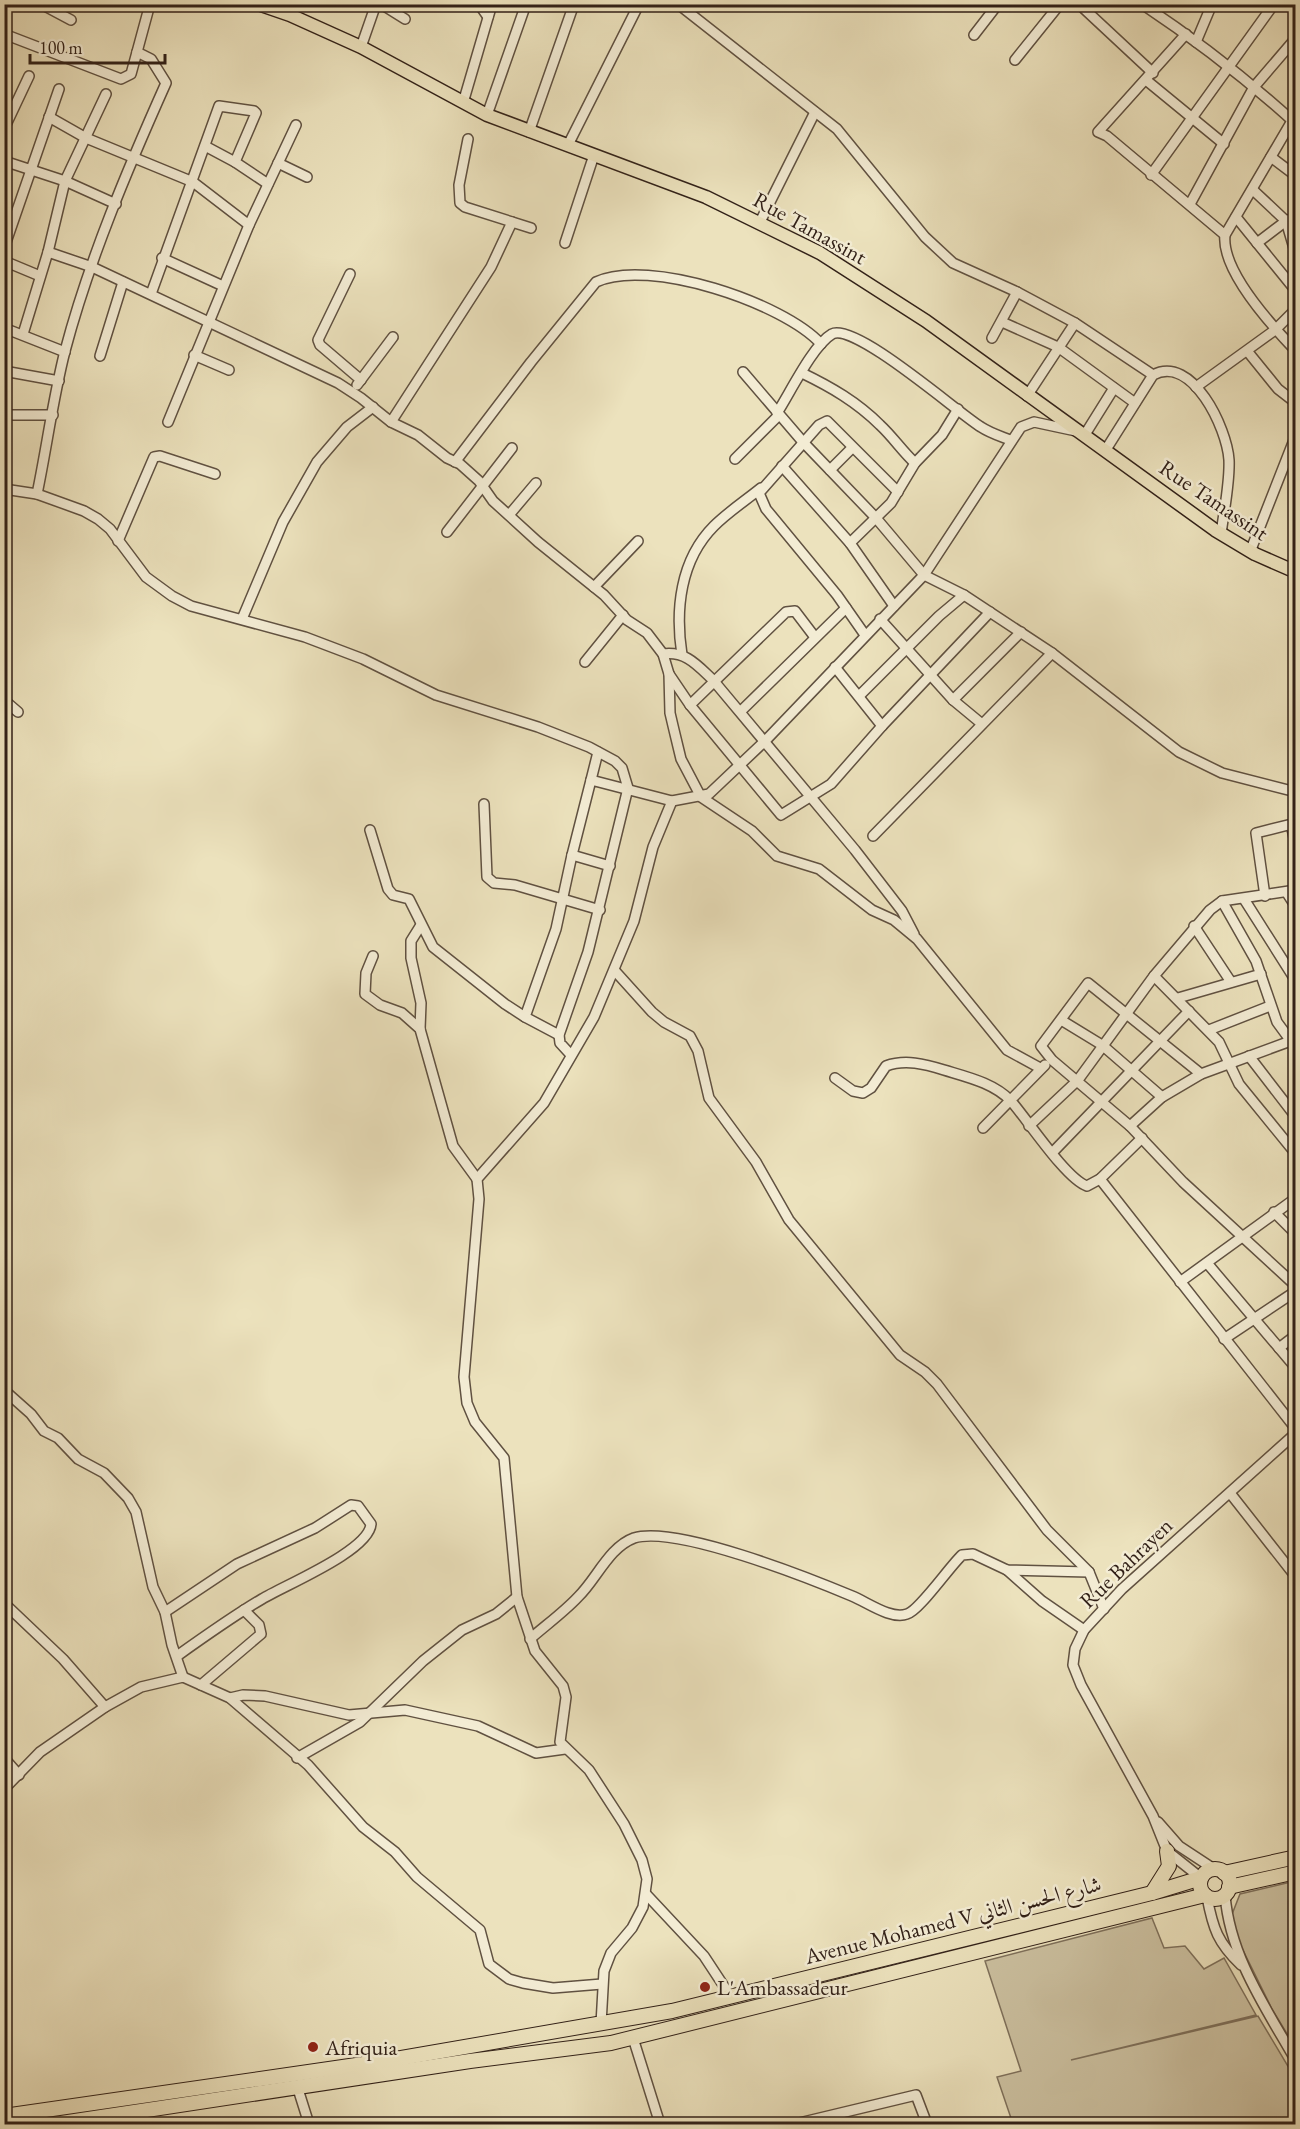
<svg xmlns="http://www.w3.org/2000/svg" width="1300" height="2129" font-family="'EB Garamond',Amiri,serif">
	<rect width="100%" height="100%" fill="#ece2bd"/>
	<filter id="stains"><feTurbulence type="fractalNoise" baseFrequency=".00333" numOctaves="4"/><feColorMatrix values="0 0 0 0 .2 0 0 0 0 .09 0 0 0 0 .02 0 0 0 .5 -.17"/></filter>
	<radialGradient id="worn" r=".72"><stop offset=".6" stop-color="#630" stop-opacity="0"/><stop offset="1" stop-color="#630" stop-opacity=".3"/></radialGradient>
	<g fill="#ccc1a1" stroke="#7f715c" stroke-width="1.5">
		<path d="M1295,1881v166l-23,-38 -43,-87 11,-28z"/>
		<path d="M1152,1918l12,30 21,-2 19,23 20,-11 32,57 -185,45 187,-44 37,62v46h-282l-16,-47 24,-6 -36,-110z"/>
	</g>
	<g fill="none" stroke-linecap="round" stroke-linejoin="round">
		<defs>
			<g id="minor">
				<path d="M41,4l30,16"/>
				<path d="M381,4l24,15"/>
				<path d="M476,4l5,3 7,10"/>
				<path d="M678,4l159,125 88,108 28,26 64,29 58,31 78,52"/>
				<path d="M1079,4l74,69"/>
				<path d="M1142,4c54,36 106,76 154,120"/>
				<path d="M4,34l117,45 10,-5 6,-22"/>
				<path d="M1186,34l-88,98 9,4 118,99"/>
				<path d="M974,35l24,-31"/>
				<path d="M1196,42l16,-38"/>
				<path d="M361,47l15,-43"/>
				<path d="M1015,60l45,-56"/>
				<path d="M1146,80l78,64"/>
				<path d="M463,103l29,-99"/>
				<path d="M1296,114l-71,121c-4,35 47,91 71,116"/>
				<path d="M487,115l39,-111"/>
				<path d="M49,117l37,21 107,44 56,43"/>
				<path d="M4,129l25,-53"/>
				<path d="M529,132l45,-128"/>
				<path d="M468,139l-9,46 1,18 5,4 66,21"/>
				<path d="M568,145l71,-141"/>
				<path d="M205,146l30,16"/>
				<path d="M1271,157l25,19"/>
				<path d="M4,161l61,20 51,23"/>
				<path d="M278,163l29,14"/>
				<path d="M1151,175l123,-171"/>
				<path d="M1253,190l33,31 10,34"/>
				<path d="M1190,204l64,-117 42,-49"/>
				<path d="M1236,217l60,74"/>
				<path d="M760,222l55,-110"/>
				<path d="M565,243l29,-88"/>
				<path d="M1257,243l29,-22 10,-4"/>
				<path d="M4,248l55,-159"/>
				<path d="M48,252l44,15 246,116 23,15 30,24 27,13 29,23 13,6 19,17 14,20 45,41 66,53 23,25 20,13 16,21 6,20 1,39 4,17 7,29 20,38 51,34 25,25 42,13 53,41 22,10 23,19 90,111 33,18"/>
				<path d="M162,258l61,28"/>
				<path d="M4,261l36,15"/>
				<path d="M350,274l-32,66 2,5 41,35"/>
				<path d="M151,294l68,-188 35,5 2,2 -21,49 33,22"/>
				<path d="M1002,322l56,25 77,56"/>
				<path d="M4,328l61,24"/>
				<path d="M23,334l25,-82 17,-71 41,-87"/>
				<path d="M992,338l25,-46"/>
				<path d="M1248,352l30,37 18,14"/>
				<path d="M194,355l35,15"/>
				<path d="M100,356l23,-74"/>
				<path d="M4,371l55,10"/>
				<path d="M743,372l60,70 73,76 48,57 40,20 88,58 127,99 43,21 74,19"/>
				<path d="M802,373c29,14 55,29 78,52 13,12 22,26 35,38"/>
				<path d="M357,385l36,-48"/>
				<path d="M1196,387l79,-57 21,-21"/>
				<path d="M1027,396l48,-73"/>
				<path d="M777,413c13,-20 36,-68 55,-79 23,-12 126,79 149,93 9,6 19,9 29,13"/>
				<path d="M4,415h49"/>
				<path d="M168,422l81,-197 47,-100"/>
				<path d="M391,422l100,-155 21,-45"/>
				<path d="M1084,436l30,-48"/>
				<path d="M1105,451l48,-76c39,-21 74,53 76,85 1,23 -5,50 -8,74"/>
				<path d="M735,459l44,-44"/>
				<path d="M455,462l76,-100 65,-80c52,-25 188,21 225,62"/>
				<path d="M782,466l68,77 44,63"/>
				<path d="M830,470l22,-22"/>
				<path d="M4,489l33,5 47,17 14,8 12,10 36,48 26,19 19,10 114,31 58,22 73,36 102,32 51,20 26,14 7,7 6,20 -40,164 -29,83 1,8 11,12"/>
				<path d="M37,494c10,-48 16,-96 28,-143 24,-91 63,-183 101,-268l-15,-24 -14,-7 13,-48"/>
				<path d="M509,515l27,-32"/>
				<path d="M447,532l65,-84"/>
				<path d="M118,541l36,-84 6,-1 55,18"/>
				<path d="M850,543l41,-40 24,-40 27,-28 16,-26"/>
				<path d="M1250,552l46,-117"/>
				<path d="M1290,570l6,-14"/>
				<path d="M594,587l44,-46"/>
				<path d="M242,619l41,-97 34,-60 30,-35 26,-20"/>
				<path d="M880,619l73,81 29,24"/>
				<path d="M865,635l-28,-40 -71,-86 -7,-16 60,-68 8,-4 71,71"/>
				<path d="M663,654c23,-3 34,11 50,26l142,170 47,61 12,23"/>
				<path d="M682,655c-7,-45 -2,-95 32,-129 14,-14 31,-25 47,-38"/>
				<path d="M585,662l38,-47"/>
				<path d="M835,667l47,59"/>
				<path d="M669,674l21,31 91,110 50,-31 51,-58 108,-114"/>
				<path d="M860,695l79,-79 25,-21"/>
				<path d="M4,700l14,12"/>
				<path d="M953,700l68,-68"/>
				<path d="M690,705l96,-93 9,-1 19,25"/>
				<path d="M741,711l105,-103"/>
				<path d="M591,780l7,-28"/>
				<path d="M484,804l3,73 7,6 21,2 85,25"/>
				<path d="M1291,824l5,23"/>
				<path d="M370,830l18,59 5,6 16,4 24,48 72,57 20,13"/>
				<path d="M873,836l179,-183"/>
				<path d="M610,866l-38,-11 19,-75 81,21 37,-7 57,-54 158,-165 97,-148 13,-5 42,9"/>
				<path d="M1287,893l9,14"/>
				<path d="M1265,896l-9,-63 40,-10"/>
				<path d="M1244,899l52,82"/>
				<path d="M1222,901l34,60 21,61 19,26"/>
				<path d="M1194,926l37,56"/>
				<path d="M373,956l-7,17 -1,21 15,11 22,8 18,16 33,117 24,33"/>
				<path d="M615,971l37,41 12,10 26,14 8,15 11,47 47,64 33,58 111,135 25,17 12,12 110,146 42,42 15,37"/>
				<path d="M1154,976l65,66 20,42 57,70"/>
				<path d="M1178,998l83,-24"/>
				<path d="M1061,1020l41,25 60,52"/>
				<path d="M420,1029l1,-26 -10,-45v-17l10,-16"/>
				<path d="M1209,1030l61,-24"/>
				<path d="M559,1035l-34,-18 31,-88 16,-74"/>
				<path d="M1249,1056l47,61"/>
				<path d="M1201,1074l-113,-91 -47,63 11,14 78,66 53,56 113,104"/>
				<path d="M835,1078l18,13 10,2 8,-5 15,-22c19,-7 39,-2 58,4 23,7 50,13 67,31 16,18 55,78 76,85l13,-7 42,-41"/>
				<path d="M1029,1126l49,-46 76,-104 56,-66 12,-9 74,-11"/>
				<path d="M1130,1126l32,-29 39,-23 95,-35"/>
				<path d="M983,1128l62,-63"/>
				<path d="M1052,1153l137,-142"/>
				<path d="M1100,1179l196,250"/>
				<path d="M1274,1212l22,22"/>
				<path d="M1207,1263l89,105"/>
				<path d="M1180,1282l116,-84"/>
				<path d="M1224,1339l72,-48"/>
				<path d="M1279,1348l17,-13"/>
				<path d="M4,1390l27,24 13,17 14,7 20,21 26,14 24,25 8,14 17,75 12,25 7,33 11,32"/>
				<path d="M1230,1493l66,84"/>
				<path d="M1007,1570l35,31 42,29"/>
				<path d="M4,1603l59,56 42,48"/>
				<path d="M165,1612l72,-48 78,-36 36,-23 7,1 13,18c-2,27 -86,61 -109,75 -29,17 -57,37 -85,57"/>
				<path d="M530,1639c16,-14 34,-27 48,-42 18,-17 31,-50 56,-59 42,-13 175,40 218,58 15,6 39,24 55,18 12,-3 43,-48 55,-59l11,-1 34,16 82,2"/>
				<path d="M201,1685l60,-51 -2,-9 -15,-15"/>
				<path d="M230,1698l13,-3 22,1 84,19 56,-5 73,16 58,27 29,-4"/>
				<path d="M4,1758l15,17"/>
				<path d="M297,1758l63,-36 63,-61 39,-31 34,-16 21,-17"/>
				<path d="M4,1789l36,-37 65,-45 36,-20 42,-10 47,21 78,67 55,62 32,25 22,25 63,53 9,34 20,15 14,4 30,5 49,-4"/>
				<path d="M1158,1822l21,24 35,23"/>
				<path d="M1201,1878l-34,-27 -14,-35 -72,-131 -8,-20 2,-16 9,-19 38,-41 174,-156"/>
				<path d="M646,1894l58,62 27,41"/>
				<path d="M1225,1895c5,62 41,113 71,166"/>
				<path d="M1207,1897c6,32 11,46 34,68"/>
				<path d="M601,2024l3,-53 7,-18 21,-25 11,-21 4,-28 -5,-19 -18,-36 -35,-54 -29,-28 6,-45 -3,-11 -28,-35 -18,-54 -13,-139 -29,-36 -8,-19 -3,-26 15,-178 -2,-20 67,-76 50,-86 40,-96 19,-74 19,-46"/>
				<path d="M633,2038l27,86"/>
				<path d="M298,2089l11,35"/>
				<path d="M795,2124l121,-29 11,29"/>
			</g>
			<path id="major" d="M258,4l32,11 71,32 126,68 219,82 114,56 106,68 289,209 40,24 41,18"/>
			<g id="highway">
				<circle cx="1215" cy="1884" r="15"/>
				<path d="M1224,1873l72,-16"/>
				<path d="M1229,1887l67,-15"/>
				<path d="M1152,1893l17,-27 -2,-15"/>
				<path d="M4,2116l380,-55 288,-50 480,-118 49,-15"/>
				<path d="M55,2124l415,-63 141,-18 594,-148"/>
			</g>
		</defs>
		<use href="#minor" stroke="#605141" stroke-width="12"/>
		<use href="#major" stroke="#322118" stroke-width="15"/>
		<use href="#highway" stroke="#322118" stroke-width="16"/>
		<use href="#minor" stroke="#f3ecd4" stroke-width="9"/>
		<use href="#major" stroke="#ece2bd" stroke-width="12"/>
		<use href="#highway" stroke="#ece2bd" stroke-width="14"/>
	</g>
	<g fill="#8f2418" stroke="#f3ecd4" stroke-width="2">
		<circle cx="705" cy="1987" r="6"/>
		<circle cx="313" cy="2047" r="6"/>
	</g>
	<g text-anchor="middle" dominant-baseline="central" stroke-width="5" stroke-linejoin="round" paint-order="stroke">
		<g font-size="22" fill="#322118" stroke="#f3ecd4">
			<text transform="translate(810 228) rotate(29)">Rue Tamassint</text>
			<text transform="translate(1214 500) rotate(34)">Rue Tamassint</text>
			<text transform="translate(1126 1563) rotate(-44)">Rue Bahrayen</text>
			<text transform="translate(953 1920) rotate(-14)">Avenue Mohamed V شارع الحسن الثاني</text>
		</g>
		<g font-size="22" fill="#322118" stroke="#f3ecd4" text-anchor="start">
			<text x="717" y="1987">L'Ambassadeur</text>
			<text x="325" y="2047">Afriquia</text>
		</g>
	</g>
	<rect width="1300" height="2129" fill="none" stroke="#ece2bd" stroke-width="24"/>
	<rect x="6" y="6" width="1288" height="2117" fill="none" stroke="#322118" stroke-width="3"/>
	<rect x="12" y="12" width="1276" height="2105" fill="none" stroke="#322118" stroke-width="1.5"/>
	<path d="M30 54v9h135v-9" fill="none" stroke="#322118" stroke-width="3"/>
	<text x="39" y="54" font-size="18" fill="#322118" stroke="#f3ecd4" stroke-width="4.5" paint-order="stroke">100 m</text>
	<rect width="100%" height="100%" filter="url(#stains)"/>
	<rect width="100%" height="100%" fill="url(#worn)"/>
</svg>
